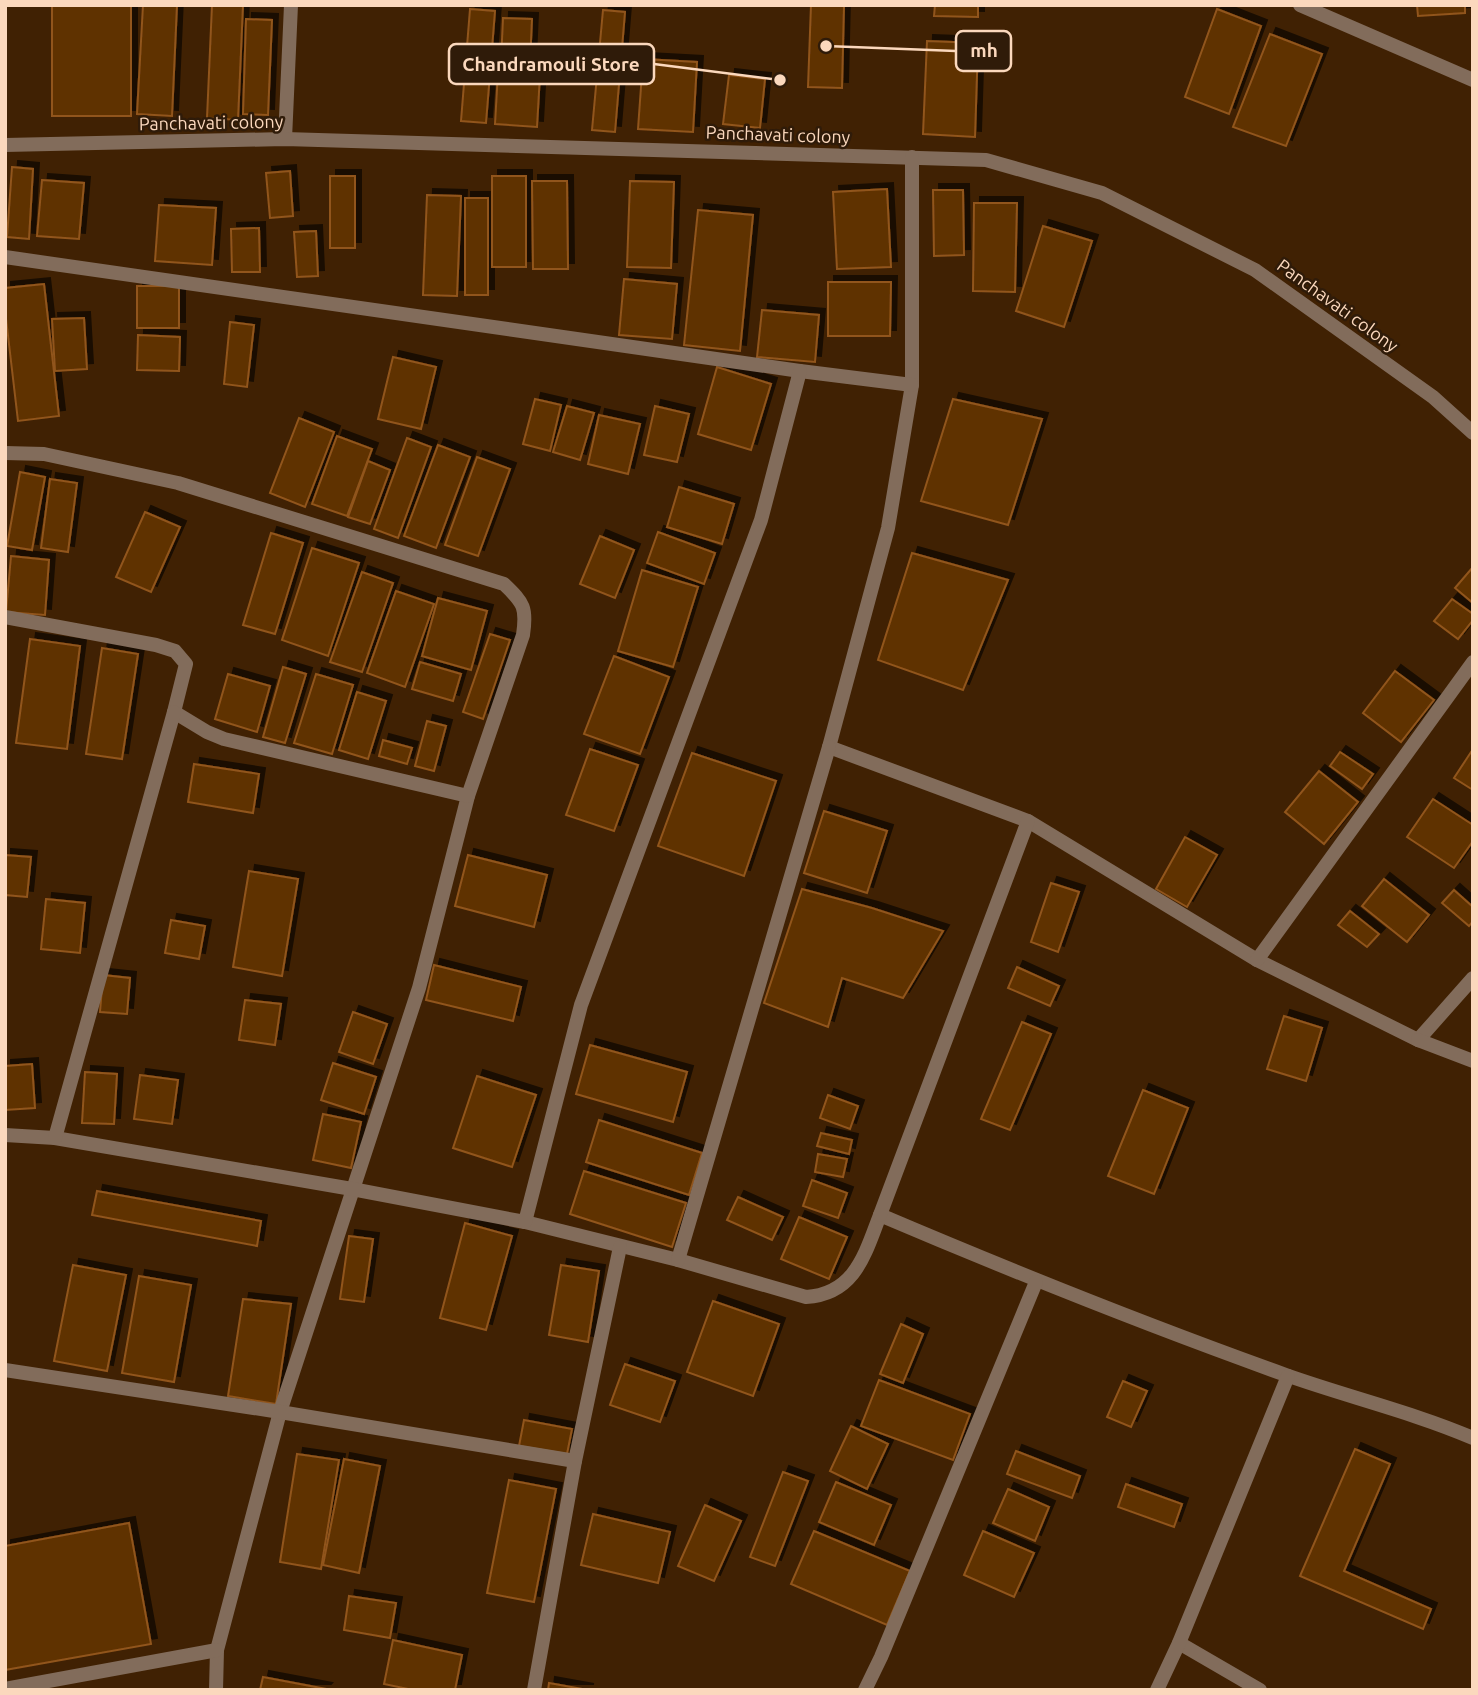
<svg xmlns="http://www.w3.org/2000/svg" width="1478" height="1695" font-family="Ubuntu,sans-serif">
	<defs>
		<filter id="shadow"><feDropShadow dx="6" dy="-6" stdDeviation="0" flood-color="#0009"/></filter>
	</defs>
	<rect width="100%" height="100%" fill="#402103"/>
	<g fill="#5f3202" stroke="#91551b" stroke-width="2" filter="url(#shadow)">
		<rect x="52" y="5" width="79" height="111"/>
		<path d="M143,5h34l-5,111 -35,-2z"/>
		<path d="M212,5h31l-5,115 -31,-2z"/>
		<path d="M811,5h33l-2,83 -34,-1z"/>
		<path d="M935,5h43v12l-44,-1z"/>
		<path d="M1417,5h48v8l-47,3z"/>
		<path d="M470,9l25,2 -9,112 -25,-2z"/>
		<path d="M1217,9l44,17 -32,88 -44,-17z"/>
		<path d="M603,10l22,2 -10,120 -23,-2z"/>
		<path d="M503,18l29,1 -2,44 -29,-1z"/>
		<path d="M246,19l26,1 -4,95 -25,-1z"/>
		<path d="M1270,34l52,20 -36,92 -53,-19z"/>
		<path d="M927,41l51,2 -3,94 -52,-3z"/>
		<path d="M643,59l54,3 -4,70 -55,-3z"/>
		<path d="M498,72l42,2 -3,53 -42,-3z"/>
		<path d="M729,75l36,4 -5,49 -37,-4z"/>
		<path d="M12,167l21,2 -4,70 -22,-2z"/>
		<path d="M290,171l3,45 -23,2 -4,-45z"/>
		<rect x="330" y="176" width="25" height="72"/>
		<rect x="492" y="176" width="34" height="91"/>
		<path d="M42,180l42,3 -5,56 -42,-3z"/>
		<path d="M532,181h35l1,88h-35z"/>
		<path d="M630,181l44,1 -3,86 -44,-1z"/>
		<path d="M887,189l4,78 -54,2 -4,-77z"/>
		<path d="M933,190h30l1,65 -30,1z"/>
		<path d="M427,195l34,1 -4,100 -34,-1z"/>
		<rect x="465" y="198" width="23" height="97"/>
		<path d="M974,203h43l-2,89 -42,-1z"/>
		<path d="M159,205l57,3 -4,57 -57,-4z"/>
		<path d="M698,210l55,5 -13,136 -56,-6z"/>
		<path d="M1043,226l49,15 -28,86 -48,-16z"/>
		<path d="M259,228l1,44h-28l-1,-43z"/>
		<path d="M316,231l2,45 -21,1 -3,-45z"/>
		<path d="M624,279l53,5 -5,55 -53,-4z"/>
		<path d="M828,282h63l-1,54h-62z"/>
		<path d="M44,284l15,132 -41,5 -13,-111v-22z"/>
		<rect x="137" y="286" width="42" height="42"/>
		<path d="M762,310l57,5 -4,47 -58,-5z"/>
		<path d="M84,318l3,51 -32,2 -3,-52z"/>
		<path d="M230,322l24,3 -7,62 -23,-3z"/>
		<path d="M138,335l42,2 -1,34 -42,-1z"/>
		<path d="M393,357l43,10 -15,62 -43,-10z"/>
		<path d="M717,367l54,17 -20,66 -53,-16z"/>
		<path d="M535,399l26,6 -11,46 -27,-7z"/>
		<path d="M953,399l89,20 -34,106 -87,-24z"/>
		<path d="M567,406l27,7 -14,47 -27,-8z"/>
		<path d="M655,406l34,8 -12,48 -33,-7z"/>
		<path d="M599,415l41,9 -12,50 -40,-10z"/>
		<path d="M299,418l35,14 -29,75 -35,-14z"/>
		<path d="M337,436l35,13 -25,67 -35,-12z"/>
		<path d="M407,438l24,9 -33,91 -24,-9z"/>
		<path d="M438,445l32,12 -34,91 -32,-12z"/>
		<path d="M477,457l33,12 -32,87 -33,-11z"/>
		<path d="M368,461l22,9 -20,54 -22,-7z"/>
		<path d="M20,472l25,5 -13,73 -25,-4z"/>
		<path d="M50,479l27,4 -9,69 -27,-4z"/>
		<path d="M679,487l55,17 -12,40 -55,-17z"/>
		<path d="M145,512l35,15 -29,65 -35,-15z"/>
		<path d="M658,532l57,21 -11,31 -57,-21z"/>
		<path d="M271,533l32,10 -28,91 -32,-9z"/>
		<path d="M600,536l34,14 -19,48 -35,-14z"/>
		<path d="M312,548l47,15 -31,93 -46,-16z"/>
		<path d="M912,553l96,27 -45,110 -85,-30z"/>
		<path d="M11,556l38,4 -4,55 -39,-3z"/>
		<path d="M1473,567v36l-18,-15z"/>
		<path d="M642,570l56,17 -25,80 -55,-16z"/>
		<path d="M362,572l31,11 -31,89 -32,-10z"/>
		<path d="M396,591l38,13 -29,83 -38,-14z"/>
		<path d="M438,598l49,13 -16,59 -49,-14z"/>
		<path d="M1452,599l21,15v6l-15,19 -24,-18z"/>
		<path d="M490,634l20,6 -27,79 -20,-7z"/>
		<path d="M30,639l50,7 -13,103 -51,-6z"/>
		<path d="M102,648l36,6 -16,105 -36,-5z"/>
		<path d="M614,656l55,21 -29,77 -56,-20z"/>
		<path d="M420,662l41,12 -8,27 -41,-12z"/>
		<path d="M283,667l23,7 -21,69 -22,-6z"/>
		<path d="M1395,671l39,29 -33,42 -38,-29z"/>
		<path d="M228,674l42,12 -13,46 -42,-13z"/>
		<path d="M316,674l37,11 -21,69 -38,-11z"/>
		<path d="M357,692l29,9 -18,58 -29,-9z"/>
		<path d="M427,721l19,5 -12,45 -19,-5z"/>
		<path d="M383,740l29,8 -5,16 -28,-8z"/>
		<path d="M590,749l48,16 -24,66 -48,-16z"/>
		<path d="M1473,749v41l-19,-12z"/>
		<path d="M1340,752l33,22 -11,15 -32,-23z"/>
		<path d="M692,753l84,28 -32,95 -86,-30z"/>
		<path d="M194,764l65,10 -6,39 -65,-11z"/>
		<path d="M1319,771l39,31 -34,42 -39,-32z"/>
		<path d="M1433,799l40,26v16l-19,27 -47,-31z"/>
		<path d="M824,811l63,20 -20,62 -63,-20z"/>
		<path d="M1185,837l32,18 -30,52 -31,-18z"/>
		<path d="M5,855l26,2 -4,40 -22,-2z"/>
		<path d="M468,855l79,20 -13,52 -79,-21z"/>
		<path d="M249,871l49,8 -16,97 -49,-9z"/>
		<path d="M1384,879l45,36 -22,27 -45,-36z"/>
		<path d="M1051,883l28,9 -21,60 -27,-10z"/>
		<path d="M802,889l70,19 71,23 -40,67 -61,-20 -14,49 -64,-24z"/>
		<path d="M1454,890l19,17v14l-4,5 -27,-23z"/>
		<path d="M46,899l39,4 -5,50 -39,-4z"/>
		<path d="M1350,911l29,23 -12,13 -29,-22z"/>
		<path d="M171,920l34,6 -6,33 -34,-6z"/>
		<path d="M434,965l87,22 -8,34 -87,-21z"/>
		<path d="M1017,967l42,19 -9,20 -42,-18z"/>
		<path d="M103,975l27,3 -3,36 -27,-2z"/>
		<path d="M245,1000l36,4 -6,41 -36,-5z"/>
		<path d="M353,1012l34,12 -14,40 -34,-12z"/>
		<path d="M1284,1016l38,12 -16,53 -39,-12z"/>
		<path d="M1022,1022l29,12 -41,96 -29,-11z"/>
		<path d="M590,1045l97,27 -14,50 -97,-28z"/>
		<path d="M333,1063l43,14 -12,37 -43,-14z"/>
		<path d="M32,1064l3,44 -30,2v-44z"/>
		<path d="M85,1072l32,2 -3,50 -32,-1z"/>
		<path d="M140,1075l38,5 -6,44 -38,-5z"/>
		<path d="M477,1076l59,19 -24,72 -59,-19z"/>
		<path d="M1143,1090l45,18 -34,86 -46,-18z"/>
		<path d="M828,1095l30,11 -8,23 -30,-11z"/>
		<path d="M323,1114l38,8 -10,46 -38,-8z"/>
		<path d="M599,1120l103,33 -13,42 -103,-33z"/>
		<path d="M821,1133l31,7 -3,14 -32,-8z"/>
		<path d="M818,1154l29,5 -4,18 -28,-5z"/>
		<path d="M584,1171l102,32 -14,44 -102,-33z"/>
		<path d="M812,1180l35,13 -9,25 -35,-12z"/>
		<path d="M97,1191l164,30 -4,25 -165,-31z"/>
		<path d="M738,1197l45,20 -11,23 -45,-20z"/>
		<path d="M799,1217l48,20 -18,42 -48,-20z"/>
		<path d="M465,1223l47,13 -26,94 -46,-12z"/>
		<path d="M349,1236l24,3 -9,63 -24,-3z"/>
		<path d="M73,1265l53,10 -19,96 -53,-10z"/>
		<path d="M561,1265l38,6 -11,71 -39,-7z"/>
		<path d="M139,1276l52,9 -17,97 -52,-9z"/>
		<path d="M243,1299l48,5 -15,100 -48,-8z"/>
		<path d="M713,1301l66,23 -26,72 -66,-24z"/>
		<path d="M901,1324l22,10 -20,49 -23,-9z"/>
		<path d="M625,1364l50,17 -15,41 -50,-17z"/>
		<path d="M879,1380l91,34 -17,46 -92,-34z"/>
		<path d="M1123,1381l24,10 -16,36 -24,-10z"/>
		<path d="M524,1420l48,9 -5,25 -48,-8z"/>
		<path d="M851,1426l37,18 -21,45 -37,-18z"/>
		<path d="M1355,1449l35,15 -46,107 87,38 -8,20 -123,-53z"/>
		<path d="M1016,1451l64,25 -8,22 -65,-24z"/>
		<path d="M297,1454l42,6 -18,109 -41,-7z"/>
		<path d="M344,1459l36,7 -21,107 -36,-8z"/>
		<path d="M783,1472l25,9 -33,85 -25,-9z"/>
		<path d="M509,1480l47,9 -22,113 -47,-9z"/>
		<path d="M836,1482l55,23 -17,40 -55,-23z"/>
		<path d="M1126,1484l56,20 -8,23 -56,-20z"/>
		<path d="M1008,1489l41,18 -14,34 -42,-18z"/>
		<path d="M705,1505l36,16 -27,60 -36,-15z"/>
		<path d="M593,1514l77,18 -12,51 -77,-18z"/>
		<path d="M129,1523l22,121 -146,26v-124z"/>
		<path d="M814,1531l96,40 -23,54 -96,-41z"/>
		<path d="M983,1531l51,22 -20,44 -50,-22z"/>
		<path d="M349,1596l47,7 -6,35 -46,-8z"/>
		<path d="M393,1640l69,15 -7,35h-42l-29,-6z"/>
		<path d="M263,1677l63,12 -1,1h-65z"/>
		<path d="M549,1683l39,7h-40z"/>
	</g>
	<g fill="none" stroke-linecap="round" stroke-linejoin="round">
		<g stroke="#826c5b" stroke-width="14">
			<path d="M1300,5l173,75"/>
			<path d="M285,139l6,-134"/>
			<path d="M5,145l280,-6 701,21 116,33 153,77 178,127 40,36"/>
			<path d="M912,157v228l-24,143 -59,219 199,74 229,139 161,80 55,-62"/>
			<path d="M5,257l795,114 112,14"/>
			<path d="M5,453l39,1 134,29 326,101c20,19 23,24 19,51l-55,161 -49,192 -139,424 -63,238 -1,40"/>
			<path d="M5,617l151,28 19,6 11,13 -12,48 33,20 17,7 244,57"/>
			<path d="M1257,960l216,-298"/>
			<path d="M1418,1040l55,21"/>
			<path d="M5,1135l50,3 297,51 173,33 153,38 128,37c49,-3 59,-43 74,-82 134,57 269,111 406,160 62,22 126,37 187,63"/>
			<path d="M55,1138l119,-426"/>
			<path d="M880,1215l148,-394"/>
			<path d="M525,1222l56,-217 180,-485 39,-149"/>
			<path d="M678,1260l151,-513"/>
			<path d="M5,1370l275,42 295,49"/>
			<path d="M1179,1643l81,47"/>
			<path d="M5,1689l212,-39"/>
			<path d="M534,1690l41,-229 45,-214"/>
			<path d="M865,1690l16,-33 155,-375"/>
			<path d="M1157,1690l22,-47 109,-267"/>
		</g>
	</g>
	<g text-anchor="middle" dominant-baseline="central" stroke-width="5" stroke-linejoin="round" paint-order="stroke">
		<g font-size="18" fill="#fbd8bd" stroke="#2f1b09">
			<text transform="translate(211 122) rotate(-1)">Panchavati colony</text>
			<text transform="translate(778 134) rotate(2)">Panchavati colony</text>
			<text transform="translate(1338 305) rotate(36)">Panchavati colony</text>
		</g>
	</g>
	<path fill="none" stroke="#fbd8bd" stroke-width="2.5" d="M826 46L956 51M780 80L654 64"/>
	<g fill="#fbd8bd" stroke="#2f1b09" stroke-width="2.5">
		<circle cx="826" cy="46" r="7"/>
		<circle cx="780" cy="80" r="7"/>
	</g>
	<g fill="#2f1b09" stroke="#fbd8bd" stroke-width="2.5">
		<rect x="956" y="31" width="55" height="40" rx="7"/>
		<rect x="449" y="44" width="205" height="40" rx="7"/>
	</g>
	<g font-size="19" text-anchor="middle" font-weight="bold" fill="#fbd8bd">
		<text x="984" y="57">mh</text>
		<text x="551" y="71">Chandramouli Store</text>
	</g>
	<rect width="1478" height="1695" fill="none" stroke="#fbd8bd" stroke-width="14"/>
</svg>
